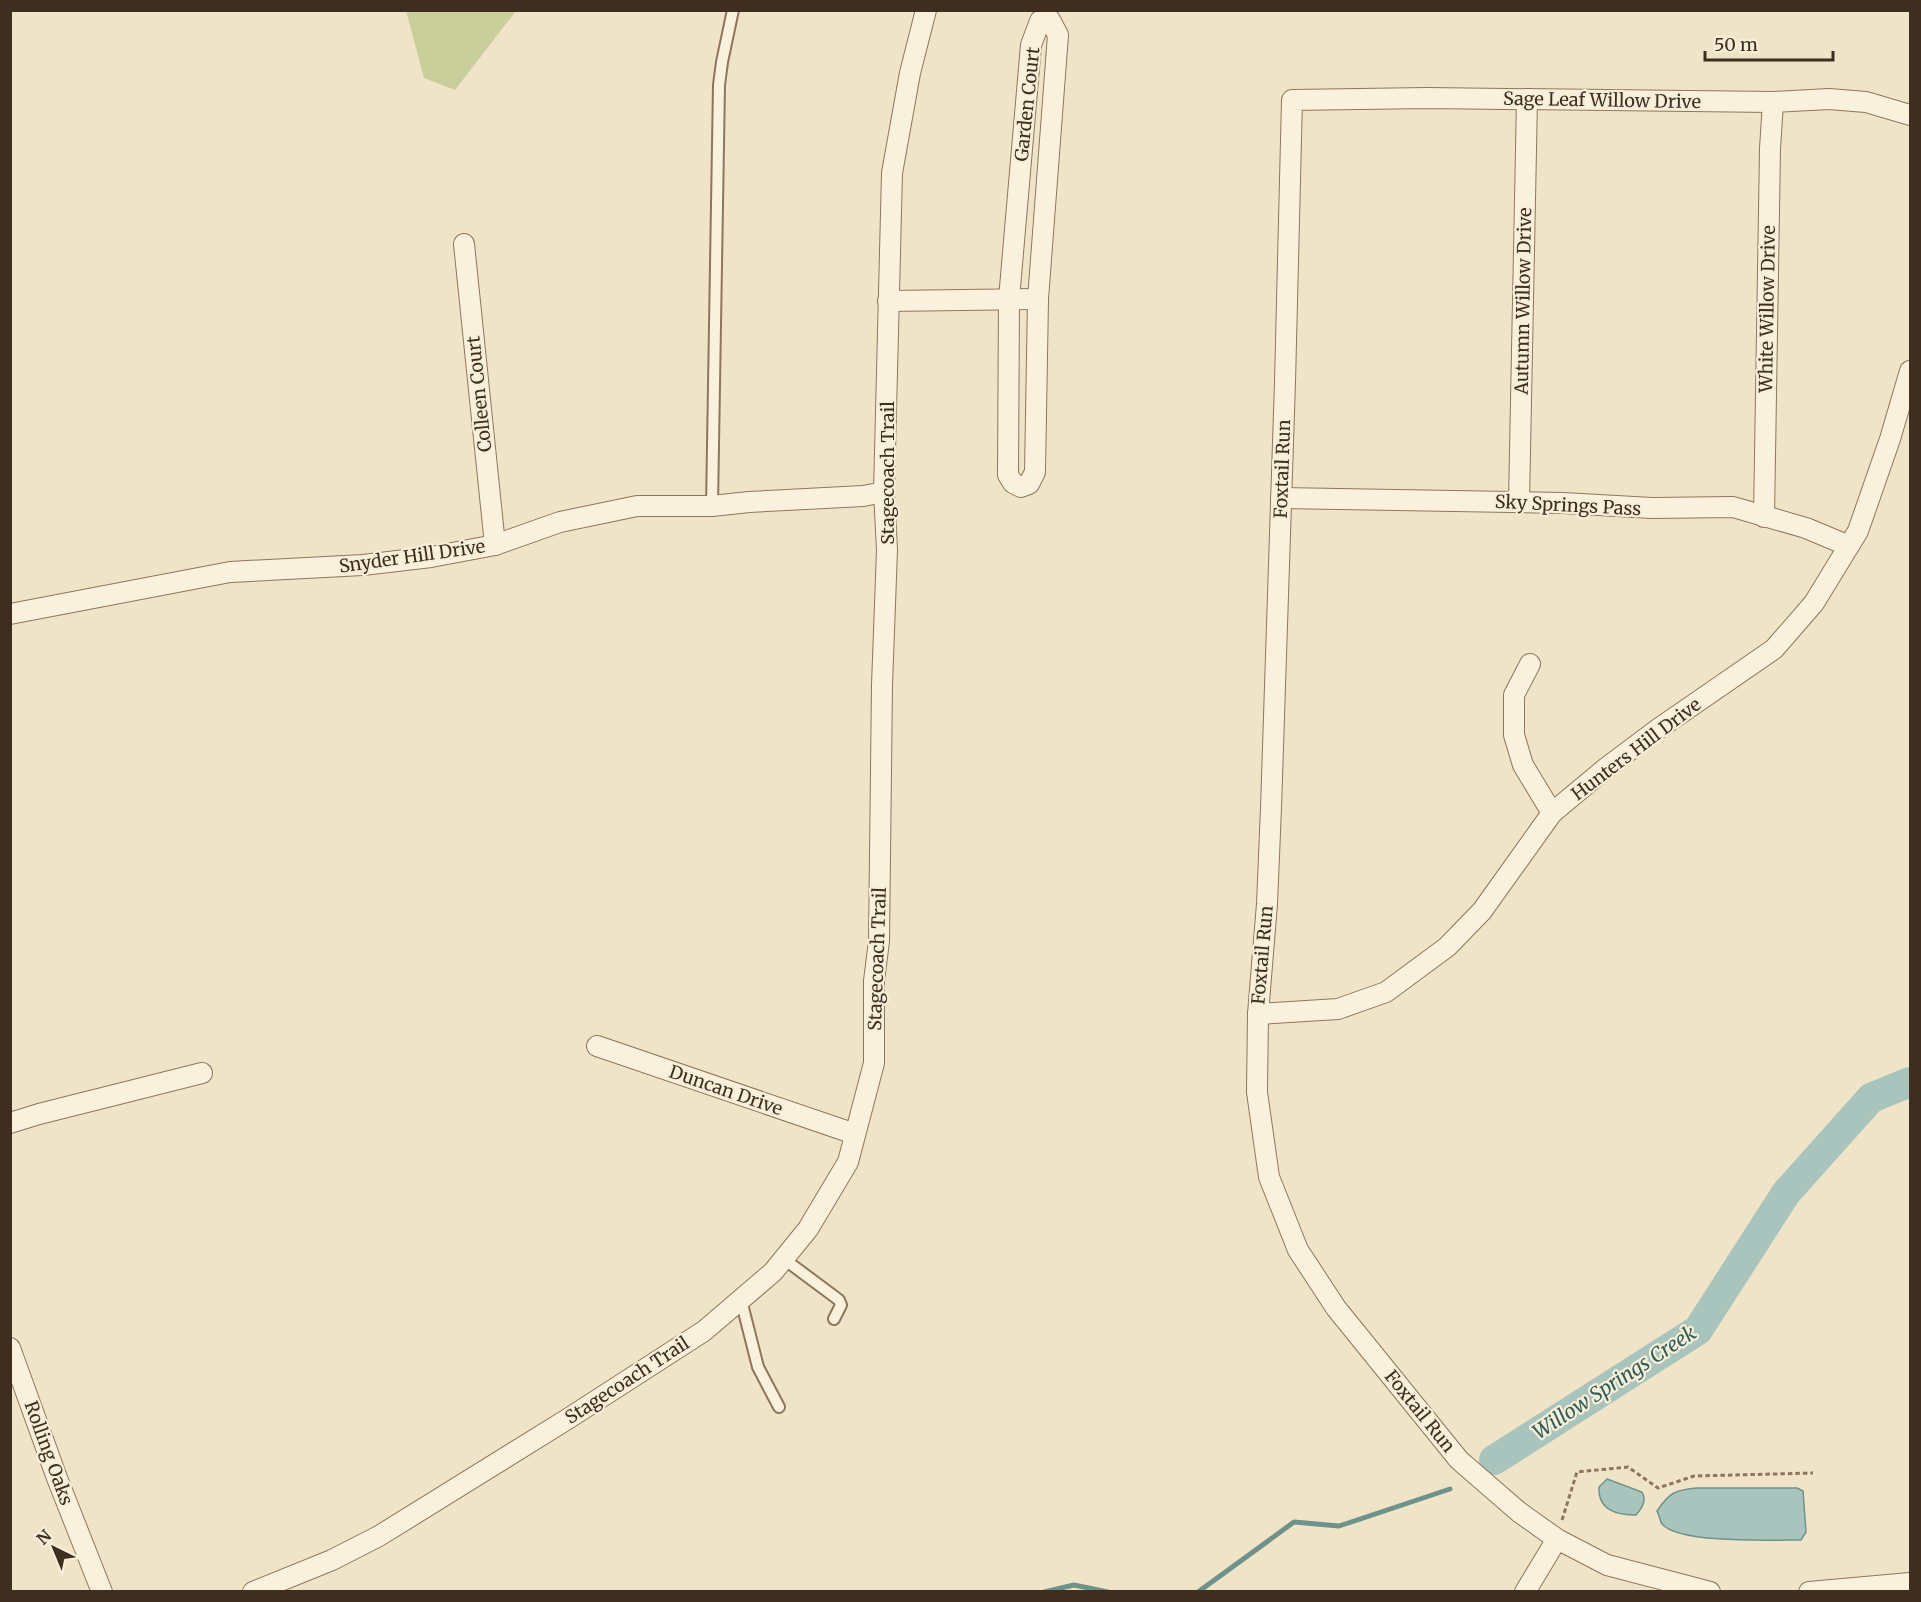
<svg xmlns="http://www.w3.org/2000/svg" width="1921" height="1602" font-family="Merriweather,serif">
	<rect width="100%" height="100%" fill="#f0e4c8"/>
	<path fill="#c9cf9b" d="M406,11v-1l110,1 -61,79 -31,-12z"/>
	<g fill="#a9c4bc" stroke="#6f938a" stroke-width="1.5">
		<path d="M1607,1479l35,13c5,9 0,16 -6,23 -20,0 -38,-5 -37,-28z"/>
		<path d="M1696,1488h101l6,3 3,41 -5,8c-27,0 -122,4 -139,-16 -2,-3 -3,-10 -5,-13 12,-18 18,-21 39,-23z"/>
	</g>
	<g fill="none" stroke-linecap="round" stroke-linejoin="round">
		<g stroke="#6f938a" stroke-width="5">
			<path d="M1044,1592l30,-7 34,7"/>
			<path d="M1198,1592l96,-70 45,4 111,-37"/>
		</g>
		<path stroke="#a9c4bc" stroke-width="30" d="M1494,1460l204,-130 88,-137 85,-95 39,-16"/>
		<defs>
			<g id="lane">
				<path d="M712,506l7,-421 3,-23 11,-52"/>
				<path d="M784,1259l55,41 2,5 -7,14"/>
				<path d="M741,1300l17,67 21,40"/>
			</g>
			<g id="street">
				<path d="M1050,20l8,15 -20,264 -3,173 -6,12 -8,3 -8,-4 -5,-8 1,-176 22,-254 9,-24z"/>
				<path d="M464,244l31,301"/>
				<path d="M888,301l150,-2"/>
				<path d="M1281,498l282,5 89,5 81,-1 73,21 43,18"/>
				<path d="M1519,502l8,-403"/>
				<path d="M1764,517l6,-368 3,-47"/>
				<path d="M10,614l220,-42 133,-7 68,-8 64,-12 65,-23 77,-16h75l37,-4 114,-6 21,-4"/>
				<path d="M1530,664l-16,31v40l9,30 29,48"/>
				<path d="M1258,1014l80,-5 48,-17 61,-45 35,-36 70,-98 54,-45 52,-39 116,-80 40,-46 44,-72 32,-92 20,-68"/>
				<path d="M597,1046l258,88"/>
				<path d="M10,1123l29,-9 163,-41"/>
				<path d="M10,1348l47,130 45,114"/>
				<path d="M253,1592l79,-32 47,-24 187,-116 138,-89 69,-59 35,-43 40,-67 26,-99v-82l5,-40 3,-256 5,-135 -3,-58 8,-319 18,-100 16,-63"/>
				<path d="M1525,1592l32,-53"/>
				<path d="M1710,1592l-103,-27 -50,-26 -38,-27 -60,-52 -123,-152 -38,-58 -29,-73 -12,-85 1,-78 9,-110 4,-96 14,-426 7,-282 135,-2 346,4 56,-3 37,3 44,13"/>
				<path d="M1809,1592l101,-9"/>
			</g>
		</defs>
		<use href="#lane" stroke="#8d765c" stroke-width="14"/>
		<use href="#street" stroke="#8d765c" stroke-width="22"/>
		<path stroke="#8d765c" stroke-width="3" stroke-dasharray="4.5 3" stroke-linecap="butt" d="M1562,1520l15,-48 51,-5 30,21 36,-12 119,-3"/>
		<use href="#lane" stroke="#faf1dc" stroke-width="10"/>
		<use href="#street" stroke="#faf1dc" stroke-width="20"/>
	</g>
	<g text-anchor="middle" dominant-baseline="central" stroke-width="4.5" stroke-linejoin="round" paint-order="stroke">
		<g font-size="18" fill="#3d2e20" stroke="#f7eed8">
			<text transform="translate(1602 100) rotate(1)">Sage Leaf Willow Drive</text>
			<text transform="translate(1027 104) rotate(-84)">Garden Court</text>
			<text transform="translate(1523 301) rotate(-89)">Autumn Willow Drive</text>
			<text transform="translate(1767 309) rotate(-89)">White Willow Drive</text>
			<text transform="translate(479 394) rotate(-96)">Colleen Court</text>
			<text transform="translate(1282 469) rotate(-88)">Foxtail Run</text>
			<text transform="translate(887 473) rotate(-90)">Stagecoach Trail</text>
			<text transform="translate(1568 505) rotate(3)">Sky Springs Pass</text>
			<text transform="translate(412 556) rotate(-8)">Snyder Hill Drive</text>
			<text transform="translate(1636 749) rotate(-37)">Hunters Hill Drive</text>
			<text transform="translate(1262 955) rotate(-85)">Foxtail Run</text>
			<text transform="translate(877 959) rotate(-88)">Stagecoach Trail</text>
			<text transform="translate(726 1090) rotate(19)">Duncan Drive</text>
			<text transform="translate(627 1380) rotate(-33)">Stagecoach Trail</text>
			<text transform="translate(1420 1411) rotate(51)">Foxtail Run</text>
			<text transform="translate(49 1453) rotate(70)">Rolling Oaks</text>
		</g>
		<g font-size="20" font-style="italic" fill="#2f5d5a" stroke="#f7eed8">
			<text transform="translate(1614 1382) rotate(-33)">Willow Springs Creek</text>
		</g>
	</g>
	<rect width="1921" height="1602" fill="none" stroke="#3d2e20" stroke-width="24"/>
	<g transform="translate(54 1548) rotate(317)" stroke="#f7eed8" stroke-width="4.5" paint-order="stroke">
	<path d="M0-4.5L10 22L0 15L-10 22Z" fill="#3d2e20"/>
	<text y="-9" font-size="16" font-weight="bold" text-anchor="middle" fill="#3d2e20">N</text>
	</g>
	<path d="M1705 51v9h128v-9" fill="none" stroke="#3d2e20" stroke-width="3"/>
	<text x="1714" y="51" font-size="18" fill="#3d2e20" stroke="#f7eed8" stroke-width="4.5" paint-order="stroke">50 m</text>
</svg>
